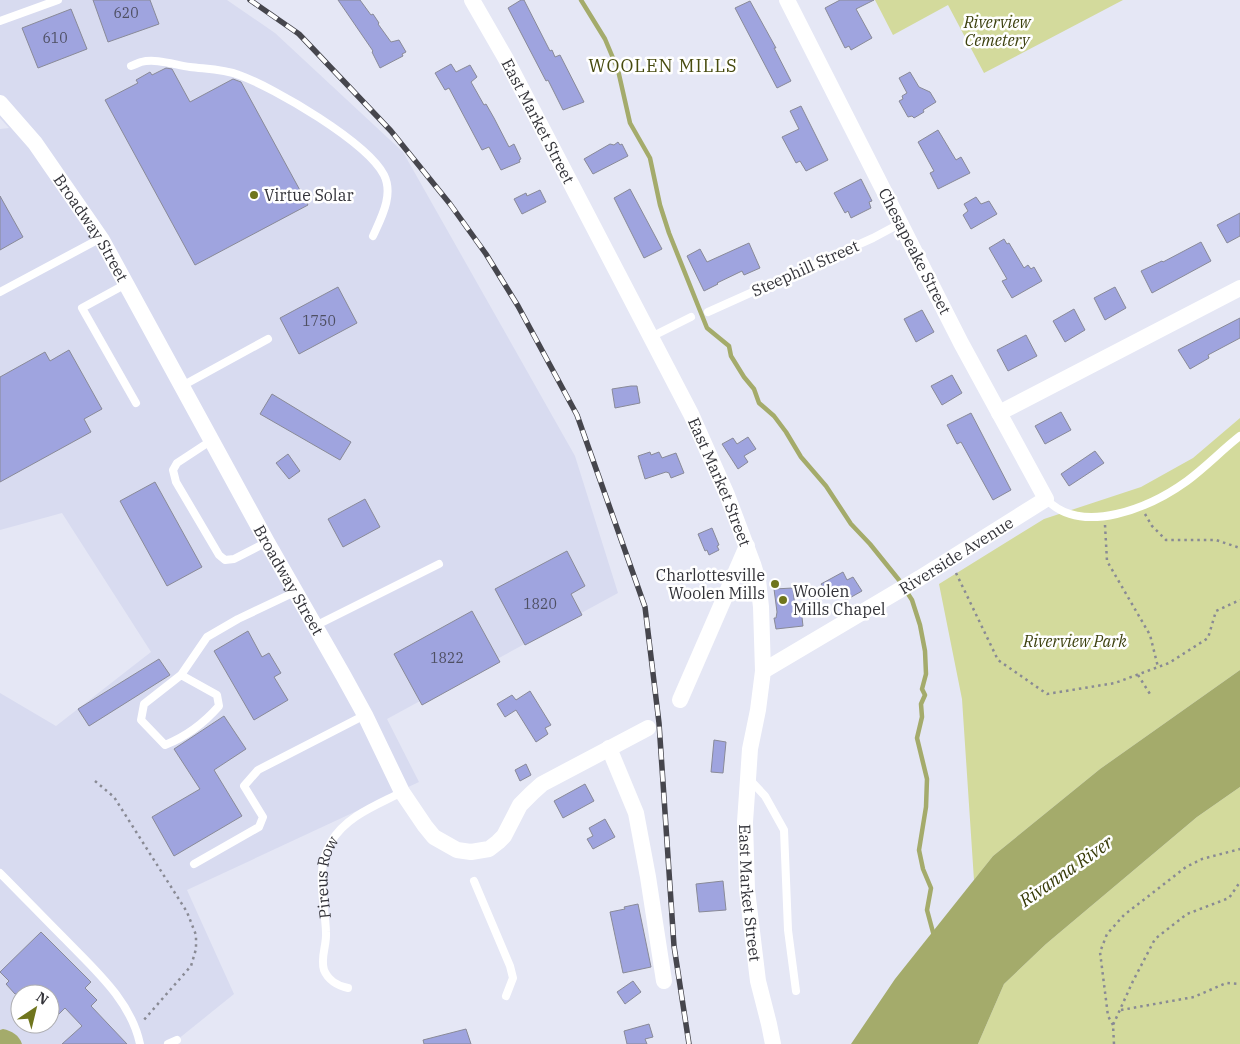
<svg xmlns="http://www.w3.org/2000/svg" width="1240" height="1044" font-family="'IBM Plex Serif',serif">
	<rect width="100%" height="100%" fill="#e5e7f5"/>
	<path fill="#d8dbf0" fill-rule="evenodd" d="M0,0h227l48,33 128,119 172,304 43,137 -231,126 32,63 -232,108 47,104 -57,46 2,4h-179v-351l56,33 95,-74 -89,-139 -62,17v-401l9,-1 -9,-10zM20,994h30v30h-30z"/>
	<g fill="#d3da9c">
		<path d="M875,0h248l-139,73 -36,-68 -55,30z"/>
		<path d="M1240,418v252l-140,99 -107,87 -19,24 -12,-181 -23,-115 105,-65 97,-32 52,-29z"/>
		<path d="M1240,787v257h-262l26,-60 42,-40 151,-127z"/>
	</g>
	<g fill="#a4ab6b">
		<path d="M1240,670v117l-43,30 -151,127 -42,40 -26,60h-127l44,-65 98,-123 107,-87z"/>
		<path d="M3,1029c9,2 16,6 19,15h-22v-14z"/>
	</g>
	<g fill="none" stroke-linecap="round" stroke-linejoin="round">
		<path stroke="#a4ab6b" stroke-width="4.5" d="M581,0l24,39 13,31 12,53 20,35 10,47 9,28 38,95 22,18 2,10 13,21 10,12 5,14 15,13 12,16 15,25 25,29 25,38 19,20 29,36 13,20 8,25 5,26 1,23 -4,15 3,6 -4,9 1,13 -5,21 10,41 -1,28 -7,43 4,19 8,19 -4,22 7,26"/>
	</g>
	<g fill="#9fa4df" stroke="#898a98">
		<path d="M93,0h57l9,24 -51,18z"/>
		<path d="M338,0h22l11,15 2,-1 6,9 -1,1 13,18 8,-2 7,12 -4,2 1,2 -23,12 -8,-16 1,-1z"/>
		<path d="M521,0h3l26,51 2,-1 3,7 5,-2 24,47 -21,8 -15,-30 -2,1 -38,-73z"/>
		<path d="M840,0h34l-18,9 16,29 -21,12 -2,-4 -4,2 -20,-40z"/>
		<path d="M750,1l26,47h-2l17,33 -14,7 -42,-80z"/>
		<path d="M71,9l16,40 -49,19 -16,-40z"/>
		<path d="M451,64l5,8 14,-7 7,12 -6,5 13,23 2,-1 8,14 15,29 5,-3 7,15 -2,1 1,2 -19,8 -12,-23 -7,3 -33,-62 -4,2 -10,-17z"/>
		<path d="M166,68l6,1 18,33 43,-23 8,3 67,123 -113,60 -90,-165 33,-17 -2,-3 14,-8 2,3z"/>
		<path d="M910,72l9,15 11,5 6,10 -13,8 1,2 -10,6 -2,-2 -4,1 -9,-16 4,-2 -1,-3 5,-3 -8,-15z"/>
		<path d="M801,106l27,54 -22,11 -6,-10 -4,2 -14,-26 17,-8 -9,-18z"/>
		<path d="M938,130l18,30 5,-3 9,16 -32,16 -8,-16 4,-2 -16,-29z"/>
		<path d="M618,142l2,3 2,-1 6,12 -35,18 -9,-15 26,-15 4,1z"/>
		<path d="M861,179l11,22 -3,1 2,6 -20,10 -3,-7 -3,2 -11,-20z"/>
		<path d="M630,189l32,60 -18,9 -30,-60z"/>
		<path d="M540,190l6,12 -24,12 -8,-15 12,-6 1,3z"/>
		<path d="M0,196l23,41 -23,13z"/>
		<path d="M976,197l5,7 8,-3 8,13 -26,15 -8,-14 5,-4 -4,-7z"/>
		<path d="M1240,213v23l-13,7 -10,-18z"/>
		<path d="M1004,239l3,5 2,-1 15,25 4,-3 3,4 3,-2 8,14 -30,17 -10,-17 5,-2 -18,-31z"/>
		<path d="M1201,242l10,19 -59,32 -11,-22 21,-10 1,1z"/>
		<path d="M749,243l11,25 -16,7 -2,-4 -25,12 1,1 -14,7 -17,-35 13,-7 7,13z"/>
		<path d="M338,287l19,36 -58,31 -19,-36z"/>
		<path d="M1115,287l11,21 -21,12 -11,-22z"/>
		<path d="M1074,309l11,21 -20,12 -12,-21z"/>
		<path d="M922,310l12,22 -18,10 -12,-23z"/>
		<path d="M1240,318v20l-32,17 1,3 -19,11 -12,-19z"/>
		<path d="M1026,335l11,21 -29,15 -11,-21z"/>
		<path d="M69,350l33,59 -18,10 7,13 -91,50v-105l45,-25 5,9z"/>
		<path d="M952,375l10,18 -20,12 -11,-19z"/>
		<path d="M631,386h6l3,17 -25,5 -3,-19z"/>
		<path d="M272,394l79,48 -11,18 -80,-46z"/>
		<path d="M1061,412l10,18 -26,14 -10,-18z"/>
		<path d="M971,413l40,77 -18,10 -32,-58 -4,2 -10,-19z"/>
		<path d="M748,437l8,12 -12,7 4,6 -10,7 -16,-25 11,-6 4,6z"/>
		<path d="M1095,451l9,12 -35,23 -8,-12z"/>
		<path d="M650,452l1,3 8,-3 3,6 14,-5 8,20 -13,5 -2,-5 -3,-1 -21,7 -7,-23z"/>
		<path d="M288,454l12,17 -11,8 -13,-16z"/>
		<path d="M155,482l47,85 -35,19 -47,-85z"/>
		<path d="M365,499l15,28 -37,20 -15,-28z"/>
		<path d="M712,528l7,17 -2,1 2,4 -10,5 -2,-5 -2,1 -7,-17z"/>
		<path d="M567,551l18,35 -14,8 11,21 -57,30 -30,-56z"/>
		<path d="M843,572l4,8 6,-3 9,14 -16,9 -7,-11 -11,6 -7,-11z"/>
		<path d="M793,588l2,21h6l2,17 -27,3 -2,-11h2l1,-6 -3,-23z"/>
		<path d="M472,611l28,51 -78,43 -28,-51z"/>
		<path d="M248,631l14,26 7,-4 12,20 -7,4 14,23 -34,20 -40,-69z"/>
		<path d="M159,659l11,16 -81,51 -11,-17z"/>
		<path d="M530,691l21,34 -6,3 3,6 -12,8 -20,-32 -11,7 -8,-13 15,-9 4,5z"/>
		<path d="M224,716l22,33 -32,21 28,46 -68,40 -22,-39 48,-28 -26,-40z"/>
		<path d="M714,740l12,2 -3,31 -12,-1z"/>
		<path d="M526,764l5,11 -11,6 -5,-11z"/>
		<path d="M585,784l9,17 -31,17 -9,-17z"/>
		<path d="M605,819l10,18 -22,12 -6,-10 6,-3 -4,-8z"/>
		<path d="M723,881l3,29 -27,2 -3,-28z"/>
		<path d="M638,904l13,63 -28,6 -13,-61 15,-3 -1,-2z"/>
		<path d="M41,932l50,50 -6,6 12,12 -6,6 36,38h-65l20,-18 -17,-18 -15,15v-29h-35l-9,-10 3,-3 -9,-9z"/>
		<path d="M633,981l8,11 -16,12 -8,-12z"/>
		<path d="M649,1024l4,13 -8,2 2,5h-20l-3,-13z"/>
		<path d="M466,1029l5,15h-47l-1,-4z"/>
	</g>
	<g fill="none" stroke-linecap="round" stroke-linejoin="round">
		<g stroke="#898a94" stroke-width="2.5" stroke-dasharray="2.5 4" stroke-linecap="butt">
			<path d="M1145,514l7,12 14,14h50l24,8"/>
			<path d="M1105,525l2,36 43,74 8,32"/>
			<path d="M956,573l42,87 49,34 68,-11 54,-20 39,-25 8,-27 24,-11"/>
			<path d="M1138,675l12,19"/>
			<path d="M95,781l19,16 73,115 9,23v14l-5,17 -48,55"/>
			<path d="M1121,1010l73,-13 32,-14 14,1"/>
			<path d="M1113,1025l-5,-9 -8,-64 7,-18 17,-19 62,-48 16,-8 38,-10"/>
			<path d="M1114,1044l-1,-19 20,-44 22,-42 32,-25 42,-16 11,-16"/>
		</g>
		<g stroke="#fff" stroke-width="8">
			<path d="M0,21l58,-21"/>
			<path d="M131,66c3,-1 7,-3 10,-4 15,-4 34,3 49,5 16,2 34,2 49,8 36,13 128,67 145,100 10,20 -3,43 -11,61"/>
			<path d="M126,284l-44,24 54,95"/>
			<path d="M0,292l101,-54"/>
			<path d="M708,312l165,-74 28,-15"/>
			<path d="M651,337l40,-20"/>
			<path d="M182,386l86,-47"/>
			<path d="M212,440l-35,23 -4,7 3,12 43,73 6,5 9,-1 33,-17"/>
			<path d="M1046,499c36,38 105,8 141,-18 19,-14 35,-31 53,-45"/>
			<path d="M315,626l124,-62"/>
			<path d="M181,675l36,20 2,11c-14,16 -34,31 -54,39l-24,-25 3,-16 37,-29 26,-38 31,-18 57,-27"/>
			<path d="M750,780l15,16 19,34 4,100 8,61"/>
			<path d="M194,864l65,-37 4,-10 -19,-31 14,-16 107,-55"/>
			<path d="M0,873c22,22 43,44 65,66 30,31 66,62 75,105"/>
			<path d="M474,881l36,85 3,12 -7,18"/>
			<path id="s1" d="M348,988c-10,-2 -20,-8 -24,-18 -4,-12 3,-25 2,-38 -1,-30 -12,-62 5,-90 15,-26 46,-37 71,-50"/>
			<path d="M168,1044l9,-4"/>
		</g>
		<g stroke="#fff" stroke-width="16">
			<path id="s2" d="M472,0l34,59 185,355 36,81 26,69 5,16 3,27 2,64 -5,39 -8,39 -2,30 -3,43 2,68 11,91 11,43 4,20"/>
			<path id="s3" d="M0,103l35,40 67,97 165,302 76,133 22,40 37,77 23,34 9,11 23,13 14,2 18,-3 9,-7 6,-6 16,-31 12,-12 10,-9 106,-56"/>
			<path d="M999,413l241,-125"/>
			<path id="s4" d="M763,671l157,-93 126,-79 -85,-156 -174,-343"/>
			<path d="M680,700l67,-154"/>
			<path d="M609,748l27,65 12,64 16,104"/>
		</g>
		<defs>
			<path id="rail" d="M250,0l49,34 92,97 59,73 36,50 32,52 59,109 68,192 14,116 15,223 15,98"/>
		</defs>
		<use href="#rail" stroke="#46464d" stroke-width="5.5"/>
		<use href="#rail" stroke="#fff" stroke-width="4" stroke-dasharray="11" stroke-linecap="butt"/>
	</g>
	<g fill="#6f751d" stroke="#fff" stroke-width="2">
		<circle cx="254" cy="195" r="5"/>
		<circle cx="775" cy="584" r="5"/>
		<circle cx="783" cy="600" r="5"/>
	</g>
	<g text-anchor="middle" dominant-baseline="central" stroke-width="5" stroke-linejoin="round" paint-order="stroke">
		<g font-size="14" fill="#4e4f62">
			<text x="126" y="13">620</text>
			<text x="55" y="38">610</text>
			<text x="319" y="321">1750</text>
			<text x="540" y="604">1820</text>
			<text x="447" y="658">1822</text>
		</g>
		<g font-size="16" font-style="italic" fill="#3d410f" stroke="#fff">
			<text x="997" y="22">Riverview<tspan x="997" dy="18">Cemetery</tspan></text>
			<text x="1075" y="641">Riverview Park</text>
		</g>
		<g font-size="16" fill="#333339" stroke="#fff">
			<text stroke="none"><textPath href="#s2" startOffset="138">East Market Street</textPath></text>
			<text stroke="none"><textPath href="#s3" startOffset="155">Broadway Street</textPath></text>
			<text transform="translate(915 251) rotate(63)">Chesapeake Street</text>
			<text transform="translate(805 268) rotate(-24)">Steephill Street</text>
			<text stroke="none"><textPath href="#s2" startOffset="542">East Market Street</textPath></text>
			<text stroke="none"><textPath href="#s4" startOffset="225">Riverside Avenue</textPath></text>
			<text stroke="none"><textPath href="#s3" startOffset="559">Broadway Street</textPath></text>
			<text stroke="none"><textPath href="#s1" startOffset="125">Pireus Row</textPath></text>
			<text stroke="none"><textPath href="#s2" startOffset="962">East Market Street</textPath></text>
		</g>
		<g font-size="16" fill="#333339" stroke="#fff" text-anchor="start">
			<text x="264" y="195">Virtue Solar</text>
			<text x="765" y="575" text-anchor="end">Charlottesville<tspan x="765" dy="18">Woolen Mills</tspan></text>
			<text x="793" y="591">Woolen<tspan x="793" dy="18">Mills Chapel</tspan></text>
		</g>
		<g font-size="18" letter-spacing="1" fill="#474b0f" stroke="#fff">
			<text x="663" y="65">WOOLEN MILLS</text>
		</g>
		<g font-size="18" font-style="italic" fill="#383b08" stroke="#fff">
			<text transform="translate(1066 871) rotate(-35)">Rivanna River</text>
		</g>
	</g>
	<g transform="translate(35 1009) rotate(35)"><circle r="24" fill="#ffffff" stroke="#adadb0"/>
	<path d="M0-4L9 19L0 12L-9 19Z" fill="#6f751d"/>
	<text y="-8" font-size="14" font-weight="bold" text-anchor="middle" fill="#333339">N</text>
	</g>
</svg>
